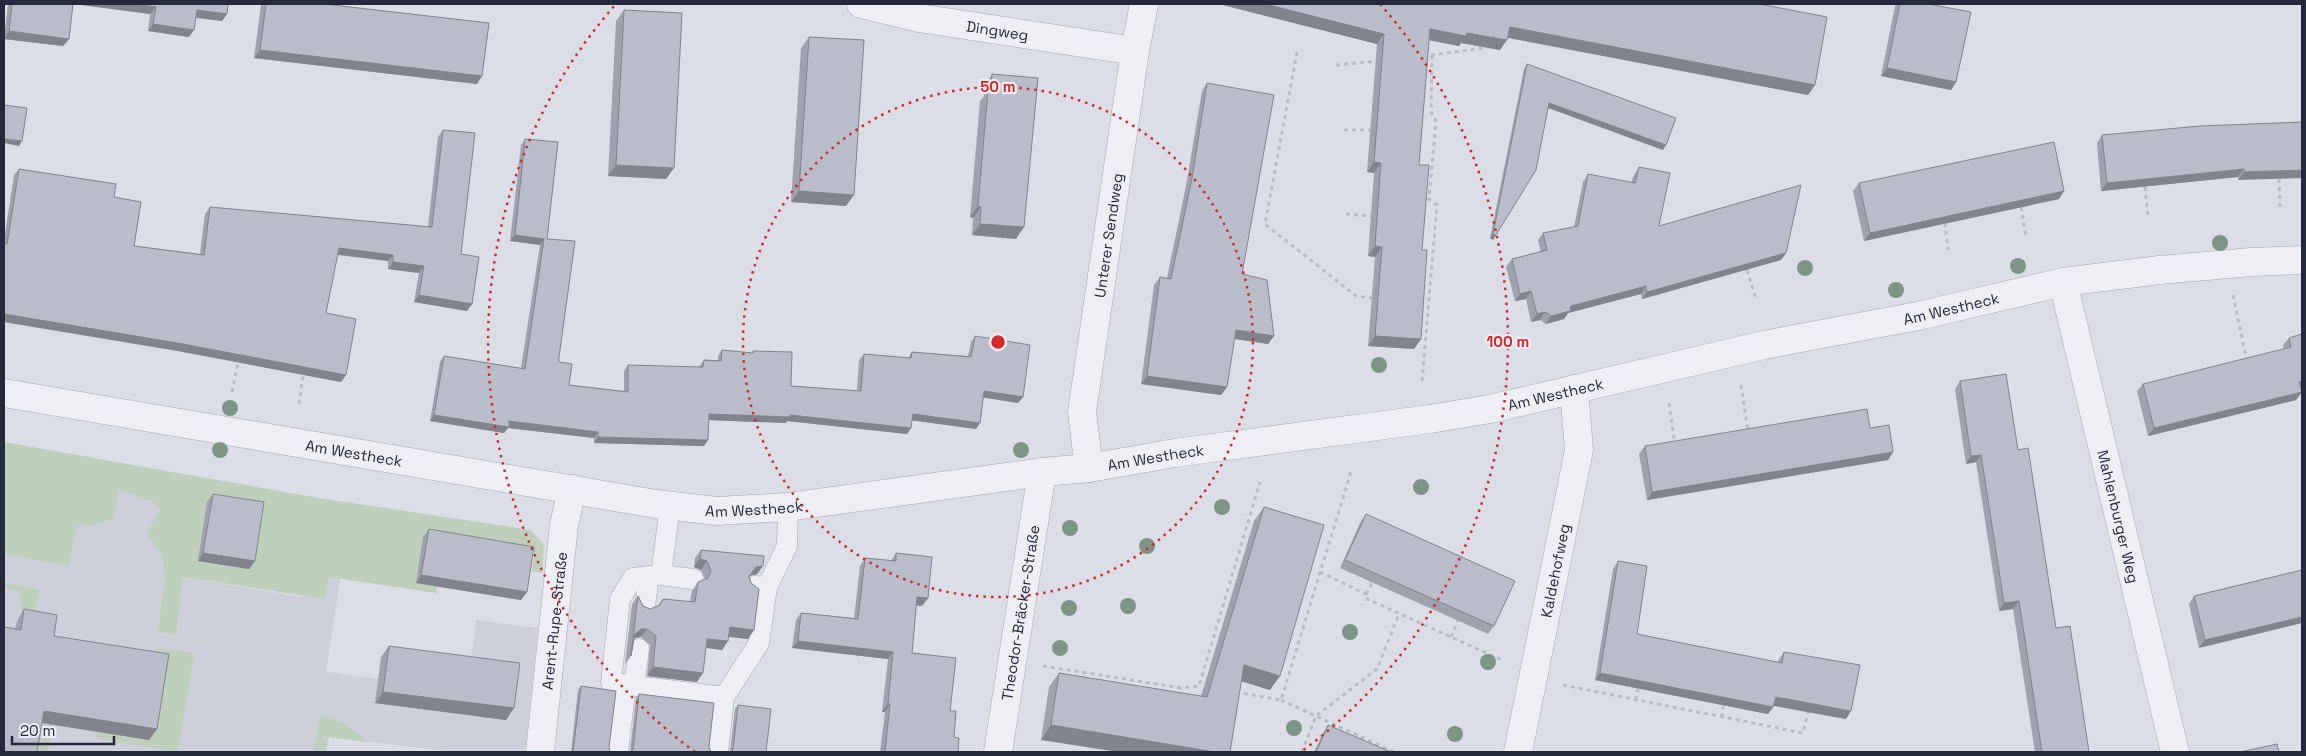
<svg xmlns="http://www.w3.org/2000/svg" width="2306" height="756" font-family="'Space Grotesk',sans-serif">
	<rect width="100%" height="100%" fill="#dbdee6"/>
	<path fill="#cdd0db" d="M4,442l183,34 -16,99 131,22 50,-94 -26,169 53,7 2,-22 89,12 6,-49 62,8 -13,124h-70l-126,-15 -3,15h-322z"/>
	<g fill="#bed0bc">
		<path d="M4,442l315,56 212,32 13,15 -2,28 -10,-2 2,-15 -108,-17 12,47 -2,7 -107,-16 -4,22 -142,-22 -7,57 -18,-2 7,-54 -3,-23 -16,-22 15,-24 -10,-9 -32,-9 -6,28 -27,8 -4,-3 -6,4 -7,38 -65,-12z"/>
		<path d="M4,583l35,6 -6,34 -12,-2v-15l-2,-14 -15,-4z"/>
		<path d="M158,648l25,3 11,4 -16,97 -80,-13 -3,-7 54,8 6,-75z"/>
		<path d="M320,714l24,9 24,19 -40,-5 -2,15h-12z"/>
		<path d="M36,722l16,3 -4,27h-17z"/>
	</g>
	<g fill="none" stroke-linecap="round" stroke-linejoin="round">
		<defs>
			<g id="service">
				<path d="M670,506l-9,69 32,4"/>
				<path d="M661,575l-28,3 -13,21 -9,84 113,14 35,-54 8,-56"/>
				<path d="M755,586l12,1 20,-41 1,-39"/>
				<path d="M645,606l4,-30"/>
				<path d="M634,686l5,-37"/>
				<path d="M618,752l8,-67"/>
				<path d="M718,752l6,-55"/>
			</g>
			<g id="minor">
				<path id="s1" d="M861,4l58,14 216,33"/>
				<path id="s2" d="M2063,282l112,470"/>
				<path id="s3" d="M4,393l652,111 61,7 71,-4 254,-35 47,-4 86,-15 255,-34 60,-10 274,-64 154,-29 145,-34 97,-12 92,-8 50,-2"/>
				<path id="s4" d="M1089,468l-7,-56 53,-361 9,-47"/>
				<path id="s5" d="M540,752l24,-227 8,-36"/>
				<path id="s6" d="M998,752l44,-280"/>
				<path id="s7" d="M1518,752l61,-302 -5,-61"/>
			</g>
		</defs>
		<use href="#service" stroke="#a4a8b3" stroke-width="21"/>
		<use href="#minor" stroke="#a4a8b3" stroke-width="29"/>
		<g stroke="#babcc4" stroke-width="3" stroke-dasharray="4 4" stroke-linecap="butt">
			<path d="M1297,52l-32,172 91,72 16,2"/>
			<path d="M1431,55l54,-7"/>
			<path d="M1336,65l42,-4"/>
			<path d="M1344,130h26"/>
			<path d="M2279,179l1,30"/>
			<path d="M2145,187l3,30"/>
			<path d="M2021,207l5,29"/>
			<path d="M1346,214l25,2"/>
			<path d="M1945,223l3,27"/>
			<path d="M1747,270l9,29"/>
			<path d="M2233,295l14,67"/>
			<path d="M1422,381l15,-176 -8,-6 7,-78 -5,-9 1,-57"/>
			<path d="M1741,385l7,46"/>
			<path d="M232,392l6,-29"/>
			<path d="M1669,403l6,42"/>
			<path d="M299,404l4,-29"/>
			<path d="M1320,572l46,22 -1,4 139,63"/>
			<path d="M1366,594l6,-11"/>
			<path d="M1451,637l7,-17"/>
			<path d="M1043,666l138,22 18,-2 61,-204"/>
			<path d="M1563,685l240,48 5,-21"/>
			<path d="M1236,692l45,8 69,-225v-6"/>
			<path d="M1281,700l113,52"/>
			<path d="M1636,700l2,-11"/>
			<path d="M1722,717l1,-11"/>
			<path d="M1302,752l14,-36 61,-47 22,-55"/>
		</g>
		<use href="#service" stroke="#eeeff4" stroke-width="20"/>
		<use href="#minor" stroke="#eeeff4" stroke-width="28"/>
	</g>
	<g fill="#7e9484">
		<circle cx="2220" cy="243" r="8"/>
		<circle cx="2018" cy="266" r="8"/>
		<circle cx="1805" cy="268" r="8"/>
		<circle cx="1896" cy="290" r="8"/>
		<circle cx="1379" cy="365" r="8"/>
		<circle cx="230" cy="408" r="8"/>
		<circle cx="220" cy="450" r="8"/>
		<circle cx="1021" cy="450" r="8"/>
		<circle cx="1421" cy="487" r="8"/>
		<circle cx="1222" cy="507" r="8"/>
		<circle cx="1070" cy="528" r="8"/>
		<circle cx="1147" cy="546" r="8"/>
		<circle cx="1128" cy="606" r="8"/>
		<circle cx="1069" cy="608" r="8"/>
		<circle cx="1350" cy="632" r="8"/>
		<circle cx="1060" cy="648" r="8"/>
		<circle cx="1488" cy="662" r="8"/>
		<circle cx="1294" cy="728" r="8"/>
		<circle cx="1455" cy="734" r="8"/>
	</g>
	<g fill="#9fa2ad">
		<path d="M8,4h65l-4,35 -6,7 -59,-7z"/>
		<path d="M74,4h154l-1,10 -5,7 -26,-3 -7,19 -41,-6 2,-17z"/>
		<path d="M262,4h62l153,80 -223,-26 7,-53z"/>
		<path d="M1219,4h541l55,81 -7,10 -301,-58 -7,13 -39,-7 -2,3 -30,-6 -10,125 3,85 -1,89 -7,10 -46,-3 7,-89 -7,-1 6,-83 -7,-1 10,-128z"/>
		<path d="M1897,4h31l28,78 -5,8 -70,-14 14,-70z"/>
		<path d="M624,10l42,169 -58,-3 8,-155z"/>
		<path d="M809,37l37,169 -55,-4 10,-154z"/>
		<path d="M1527,64l136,86 -115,-42 -55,132 -3,-2 34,-169z"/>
		<path d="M992,74l24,165 -44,-4 1,-17 -3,-1 10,-116 4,-5 1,-10z"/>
		<path d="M1207,83l35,191 32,62 -6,8 -34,-5 -7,48 -6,8 -80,-11 13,-99 6,-8 7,1 19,-92 16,-95z"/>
		<path d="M2302,122l-64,58v-3l-137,14 -4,-48 5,-8z"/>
		<path d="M443,130l18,124 11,50 -5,7 -53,-9 5,-29 -31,-4v-8l-51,-6 -11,58 20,62 -5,7 -163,-31 -174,-29v-82l10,-65 5,-6 95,28 20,49 66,8 5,-40 5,-7 218,20 10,-90z"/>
		<path d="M525,139l22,100 12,123 10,23 55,6v-20l4,-6 71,2 5,-7 14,1v-5l4,-6 30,3 1,-2 38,35 66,5 2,-31 5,-6 44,4 4,-6 56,4 3,-14 4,-6 48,61 -5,6 -34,-6 -8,32 -64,-9 -1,8 -4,6 -120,-13 -1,2 -77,-3 -5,26 -110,-3v-5l-86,-10 -4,5 -74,-12 10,-59 4,-6 77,12 19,-123 -30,-4 11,-96z"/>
		<path d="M1639,167l20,59 127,27 -5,7 -139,39 -1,-5 -73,19 -4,6 -18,5 -6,-4 -9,2 -5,-23 -11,2 -9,-34 6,-8 29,-7 -3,-12 5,-7 31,-6 9,-45 5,-8 43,9 3,-8z"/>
		<path d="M1859,183l205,8 -5,8 -195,42 -11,-50z"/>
		<path d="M2289,338l13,54 -6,8 -148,36 -11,-45 6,-7 141,-35 -1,-4z"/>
		<path d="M1960,381l58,69 38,178 33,124h-54l-22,-143 -14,2 -23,-149 -10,2 -11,-75z"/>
		<path d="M1870,428l23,24 -5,8 -241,40 -8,-46 6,-8z"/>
		<path d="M213,494l42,67 -6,8 -51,-8 9,-59z"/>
		<path d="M1264,507l6,183 -29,-9 -11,71 -189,-12 8,-53 10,-14 142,23 53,-175z"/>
		<path d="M1366,514l128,112 -6,8 -148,-66 20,-45z"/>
		<path d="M429,529l98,63 -6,8 -105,-17 7,-46z"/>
		<path d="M701,550l62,16 -6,8 -7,2 4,54 -6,9 -20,-2 -6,13 -16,-2 -9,34 -50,-6 3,-31 -9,-8 -7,1 -3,18 -6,8 7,-60 6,-8 5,10 7,3 8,-3 5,-7 27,3 2,-11 6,-9 7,-3 -4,-9 -7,-3 1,-9z"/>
		<path d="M896,553l32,45 -6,8 -6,-1 -4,48 38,58 4,26 4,15h-78l5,-40h-3l6,-53 -96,-11 4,-28 5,-7 53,5 6,-52 5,-8 26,3z"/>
		<path d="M1618,561l19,73 141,28 1,-3 5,-7 62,67 -72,-13 -6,8 -173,-34 18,-111z"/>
		<path d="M2302,570l-103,78 -10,-44 5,-8z"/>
		<path d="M24,609l30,27 95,104 -107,-17 -27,-94 2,-8z"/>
		<path d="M389,646l125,62 -8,12 -131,-17 6,-46z"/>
		<path d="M581,686l28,61 1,5h-39l7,-62z"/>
		<path d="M639,694l70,53 2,5h-81l6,-54z"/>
		<path d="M738,705l28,47h-36l5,-43z"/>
		<path d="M1328,725l63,27h-77l9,-19z"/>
	</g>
	<g fill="#82848d">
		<path d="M74,4h61l21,3 -6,7z"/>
		<path d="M1219,4h46l119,30 -7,10z"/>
		<path d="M197,10l30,4 -5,7 -30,-4z"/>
		<path d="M153,24l41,6 -5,7 -41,-6z"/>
		<path d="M1510,27l305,58 -7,10 -305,-58z"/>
		<path d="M1430,29l37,4 40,7 -7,10 -39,-7 -2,3 -36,-7z"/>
		<path d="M9,31l60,8 -6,7 -59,-7z"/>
		<path d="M260,50l222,26 -5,8 -223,-26z"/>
		<path d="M1887,68l69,14 -5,8 -70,-14z"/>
		<path d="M1549,103l117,42 -3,5 -117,-43z"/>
		<path d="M4,139l18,2 -3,5 -15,-3z"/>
		<path d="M1374,162l7,1 -7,10 -7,-1z"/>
		<path d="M616,165l58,3 -8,11 -58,-3z"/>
		<path d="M2244,169l-6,8 -137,14 6,-8z"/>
		<path d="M2302,170v8l-64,2 6,-8z"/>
		<path d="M799,191l55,4 -8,11 -55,-4z"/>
		<path d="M2064,191l-5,8 -195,42 6,-8z"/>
		<path d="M978,206l3,1 -8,11 -3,-1z"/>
		<path d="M980,224l44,3 -8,12 -44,-4z"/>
		<path d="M1493,234l3,1 -3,5 -3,-2z"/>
		<path d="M515,235l29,4 -4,6 -30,-4z"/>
		<path d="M1375,246l7,1 -7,10 -7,-1z"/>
		<path d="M339,248l54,7 -5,6 -54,-7z"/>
		<path d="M1786,253l-5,7 -139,39 5,-7z"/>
		<path d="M393,262l31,4 -5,7 -31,-4z"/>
		<path d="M1646,286l-5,8 -73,19 -4,6 -18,5 5,-8 20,-10z"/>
		<path d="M1531,291l-5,8 -11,2 5,-7z"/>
		<path d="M419,295l53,9 -5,7 -53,-9z"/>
		<path d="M1545,312l-5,8 -9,2 6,-8z"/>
		<path d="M4,314l179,30 163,31 -5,7 -163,-31 -174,-29z"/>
		<path d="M1236,330l38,6 -6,8 -38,-6z"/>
		<path d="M1375,336l46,3 -7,10 -46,-3z"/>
		<path d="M1147,376l80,11 -6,8 -80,-11z"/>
		<path d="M2302,381v7l-9,2 6,-8z"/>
		<path d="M984,391l39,6 -5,6 -38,-6z"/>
		<path d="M2302,392l-6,8 -148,36 6,-8z"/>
		<path d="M709,414l81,1 121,13 -4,6 -120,-13 -1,2 -81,-3z"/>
		<path d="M913,414l67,9 -4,6 -67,-9z"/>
		<path d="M434,415l75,6 89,11 -4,6 -86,-10 -4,5 -74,-12z"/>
		<path d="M598,437l110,3 -4,6 -110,-3z"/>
		<path d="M1893,452l-5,8 -241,40 5,-8z"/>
		<path d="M1981,455l-5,7 -10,2 5,-8z"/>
		<path d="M203,553l52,8 -6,8 -51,-8z"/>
		<path d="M700,559l7,2 -6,9 -7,-3z"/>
		<path d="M763,566l-6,8 -7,2 6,-9z"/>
		<path d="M421,575l106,17 -6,8 -105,-17z"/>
		<path d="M917,597l11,1 -6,8 -10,-1z"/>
		<path d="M2019,601l-6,8 -14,2 5,-8z"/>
		<path d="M2302,617v6l-103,25 6,-8z"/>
		<path d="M730,627l24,3 -6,9 -24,-3z"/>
		<path d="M641,629h6l-6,8 -6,1 -2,2 2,-6z"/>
		<path d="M707,639l21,2 -6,9 -21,-3z"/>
		<path d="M798,641l95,11 -5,7 -96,-11z"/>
		<path d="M1244,665l36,11 -10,14 -36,-11z"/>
		<path d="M653,667l50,6 -6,9 -50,-6z"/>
		<path d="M1600,673l173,34 -5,7 -173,-34z"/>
		<path d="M383,692l131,16 -8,12 -131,-17z"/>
		<path d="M1776,697l75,14 -5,8 -76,-14z"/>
		<path d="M888,704h2l-5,8h-3z"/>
		<path d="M44,711l113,18 -8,11 -113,-18z"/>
		<path d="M1051,725l164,27h-97l-77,-12z"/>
	</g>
	<g fill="#b9bcc9" stroke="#82848d">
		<path d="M12,4h61l-4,35 -60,-8z"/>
		<path d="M135,4h93l-1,10 -30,-4 -3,20 -41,-6 3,-17z"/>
		<path d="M266,4h58l165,19 -7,53 -222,-26z"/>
		<path d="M1265,4h495l67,13 -12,68 -305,-58 -3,13 -40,-7 -1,3 -36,-7 -11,136h10l-7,85h5l-6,89 -46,-3 7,-89 -7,-1 6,-83 -7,-1 10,-128z"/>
		<path d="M1900,4h28l43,8 -15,70 -69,-14z"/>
		<path d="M624,10l58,3 -8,155 -58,-3z"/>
		<path d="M809,37l55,3 -10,155 -55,-4z"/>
		<path d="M1527,64l149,54 -10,27 -117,-42 -13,67 -40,65 -3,-1z"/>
		<path d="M992,74l46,4 -14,149 -44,-3 1,-17 -3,-1 10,-116h3z"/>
		<path d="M1207,83l67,12 -32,179 25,6 7,56 -38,-6 -9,57 -80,-11 13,-99 11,2 21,-101z"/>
		<path d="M4,105l23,3 -5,33 -18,-2z"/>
		<path d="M2302,122v48l-58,2v-3l-137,14 -5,-48 98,-9z"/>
		<path d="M443,130l32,3 -14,121 18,3 -7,47 -53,-9 5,-29 -31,-4v-7l-54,-7 -13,65 30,6 -10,56 -163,-31 -179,-30v-70h3l12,-75 97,15 -2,13 27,5 -7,44 70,9 6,-48 222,20z"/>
		<path d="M525,139l33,3 -11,97 28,2 -16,116v5l13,2 -3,21 59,7v-27l75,2 1,-7 17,1 1,-11 31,3v-2l39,1 -1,34 70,5 3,-37 47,4 1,-6 59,5 4,-21 55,9 -7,52 -39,-6 -4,32 -67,-9 -2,14 -121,-13v2l-81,-3 -1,26 -110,-3v-5l-89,-11v6l-75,-12 10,-59 81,13 19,-130 -29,-4z"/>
		<path d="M2054,142l10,49 -194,42 -11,-50z"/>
		<path d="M1639,167l31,6 -11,53 142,-41 -15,68 -139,39 -1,-6 -75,20 -1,5 -19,5 -6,-4 -8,2 -6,-23 -11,3 -8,-35 35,-9 -4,-17 35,-7 10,-52 47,9z"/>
		<path d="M2302,334v47l-3,1 3,10 -148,36 -11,-44 148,-37 -2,-9z"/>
		<path d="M2006,374l12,76 10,-2 28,180 14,-2 19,126h-47l-23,-151 -15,2 -23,-148 -10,1 -11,-75z"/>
		<path d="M1867,409l3,19 19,-3 4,27 -241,40 -7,-46z"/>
		<path d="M213,494l51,8 -9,59 -52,-8z"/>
		<path d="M1264,507l60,18 -44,151 -36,-11 -14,87h-15l-164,-27 8,-52 148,24z"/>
		<path d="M1366,514l149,67 -21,45 -149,-66z"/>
		<path d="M429,529l105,18 -7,45 -106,-17z"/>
		<path d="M701,550l63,6 -1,10 -7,1 -7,9 2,7 8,6 -5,41 -24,-3 -2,14 -21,-2 -4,34 -50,-6 3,-31 -9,-7h-6l-6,5 -4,22 7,-60 5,10 7,3 10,-4 3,-6 32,3 3,-20 10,-4 3,-7 -4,-10 -7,-2z"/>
		<path d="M896,553l36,4 -4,41 -11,-1 -5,56 44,5 -6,53h6l-2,26 5,1 -1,14h-73l5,-48h-2l5,-52 -95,-11 3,-28 57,6 7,-61 31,3z"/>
		<path d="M1618,561l29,5 -10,68 145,29 2,-11 76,13 -9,46 -75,-14 -3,10 -173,-34z"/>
		<path d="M2302,570v47l-97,23 -11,-44z"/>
		<path d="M24,609l33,6 -3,21 115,18 -12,75 -113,-18 -7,41h-33v-125l17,3z"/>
		<path d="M389,646l131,17 -6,45 -131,-16z"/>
		<path d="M581,686l35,5 -7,56 1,5h-37z"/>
		<path d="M639,694l75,9 -5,44 2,5h-80l2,-2z"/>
		<path d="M738,705l33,4 -5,43h-35l2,-2z"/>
		<path d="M1328,725l63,27h-75z"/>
		<path d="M2277,744l2,8h-39z"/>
	</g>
	<g fill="none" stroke="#d62828" stroke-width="2.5" stroke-dasharray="2.5 5">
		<circle cx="998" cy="342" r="255"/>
		<path d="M695 752A510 510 0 0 1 616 4M1380 4A510 510 0 0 1 1301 752"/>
	</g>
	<g text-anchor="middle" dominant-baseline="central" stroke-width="4.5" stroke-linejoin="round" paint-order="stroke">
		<g font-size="15" fill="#25293c" stroke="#ebedf4">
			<text stroke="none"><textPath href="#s1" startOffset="139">Dingweg</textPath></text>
			<text stroke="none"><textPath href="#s4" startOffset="235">Unterer Sendweg</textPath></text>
			<text stroke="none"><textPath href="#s3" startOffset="1975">Am Westheck</textPath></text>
			<text stroke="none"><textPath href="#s3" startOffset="1570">Am Westheck</textPath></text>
			<text stroke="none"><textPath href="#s3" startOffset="355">Am Westheck</textPath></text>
			<text stroke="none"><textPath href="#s3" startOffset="1165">Am Westheck</textPath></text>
			<text stroke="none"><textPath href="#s3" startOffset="760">Am Westheck</textPath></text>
			<text stroke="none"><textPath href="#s2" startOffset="241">Mahlenburger Weg</textPath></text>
			<text stroke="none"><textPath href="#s7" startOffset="185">Kaldehofweg</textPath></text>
			<text stroke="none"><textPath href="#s6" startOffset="141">Theodor-Bräcker-Straße</textPath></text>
			<text stroke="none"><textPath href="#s5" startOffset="132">Arent-Rupe-Straße</textPath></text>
		</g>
	</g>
	<circle cx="998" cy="342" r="8" fill="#d62828" stroke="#ebedf4" stroke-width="2.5"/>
	<g font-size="15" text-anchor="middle" font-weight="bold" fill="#d62828" stroke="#ebedf4" stroke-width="4.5" stroke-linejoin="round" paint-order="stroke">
		<text x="998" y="92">50 m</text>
		<text x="1508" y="347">100 m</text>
	</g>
	<rect width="2306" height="756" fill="none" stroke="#25293c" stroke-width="10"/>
	<path d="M12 736v8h102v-8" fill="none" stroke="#25293c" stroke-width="2.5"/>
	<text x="20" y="736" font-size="15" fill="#25293c" stroke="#ebedf4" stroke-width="4" paint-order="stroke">20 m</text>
</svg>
